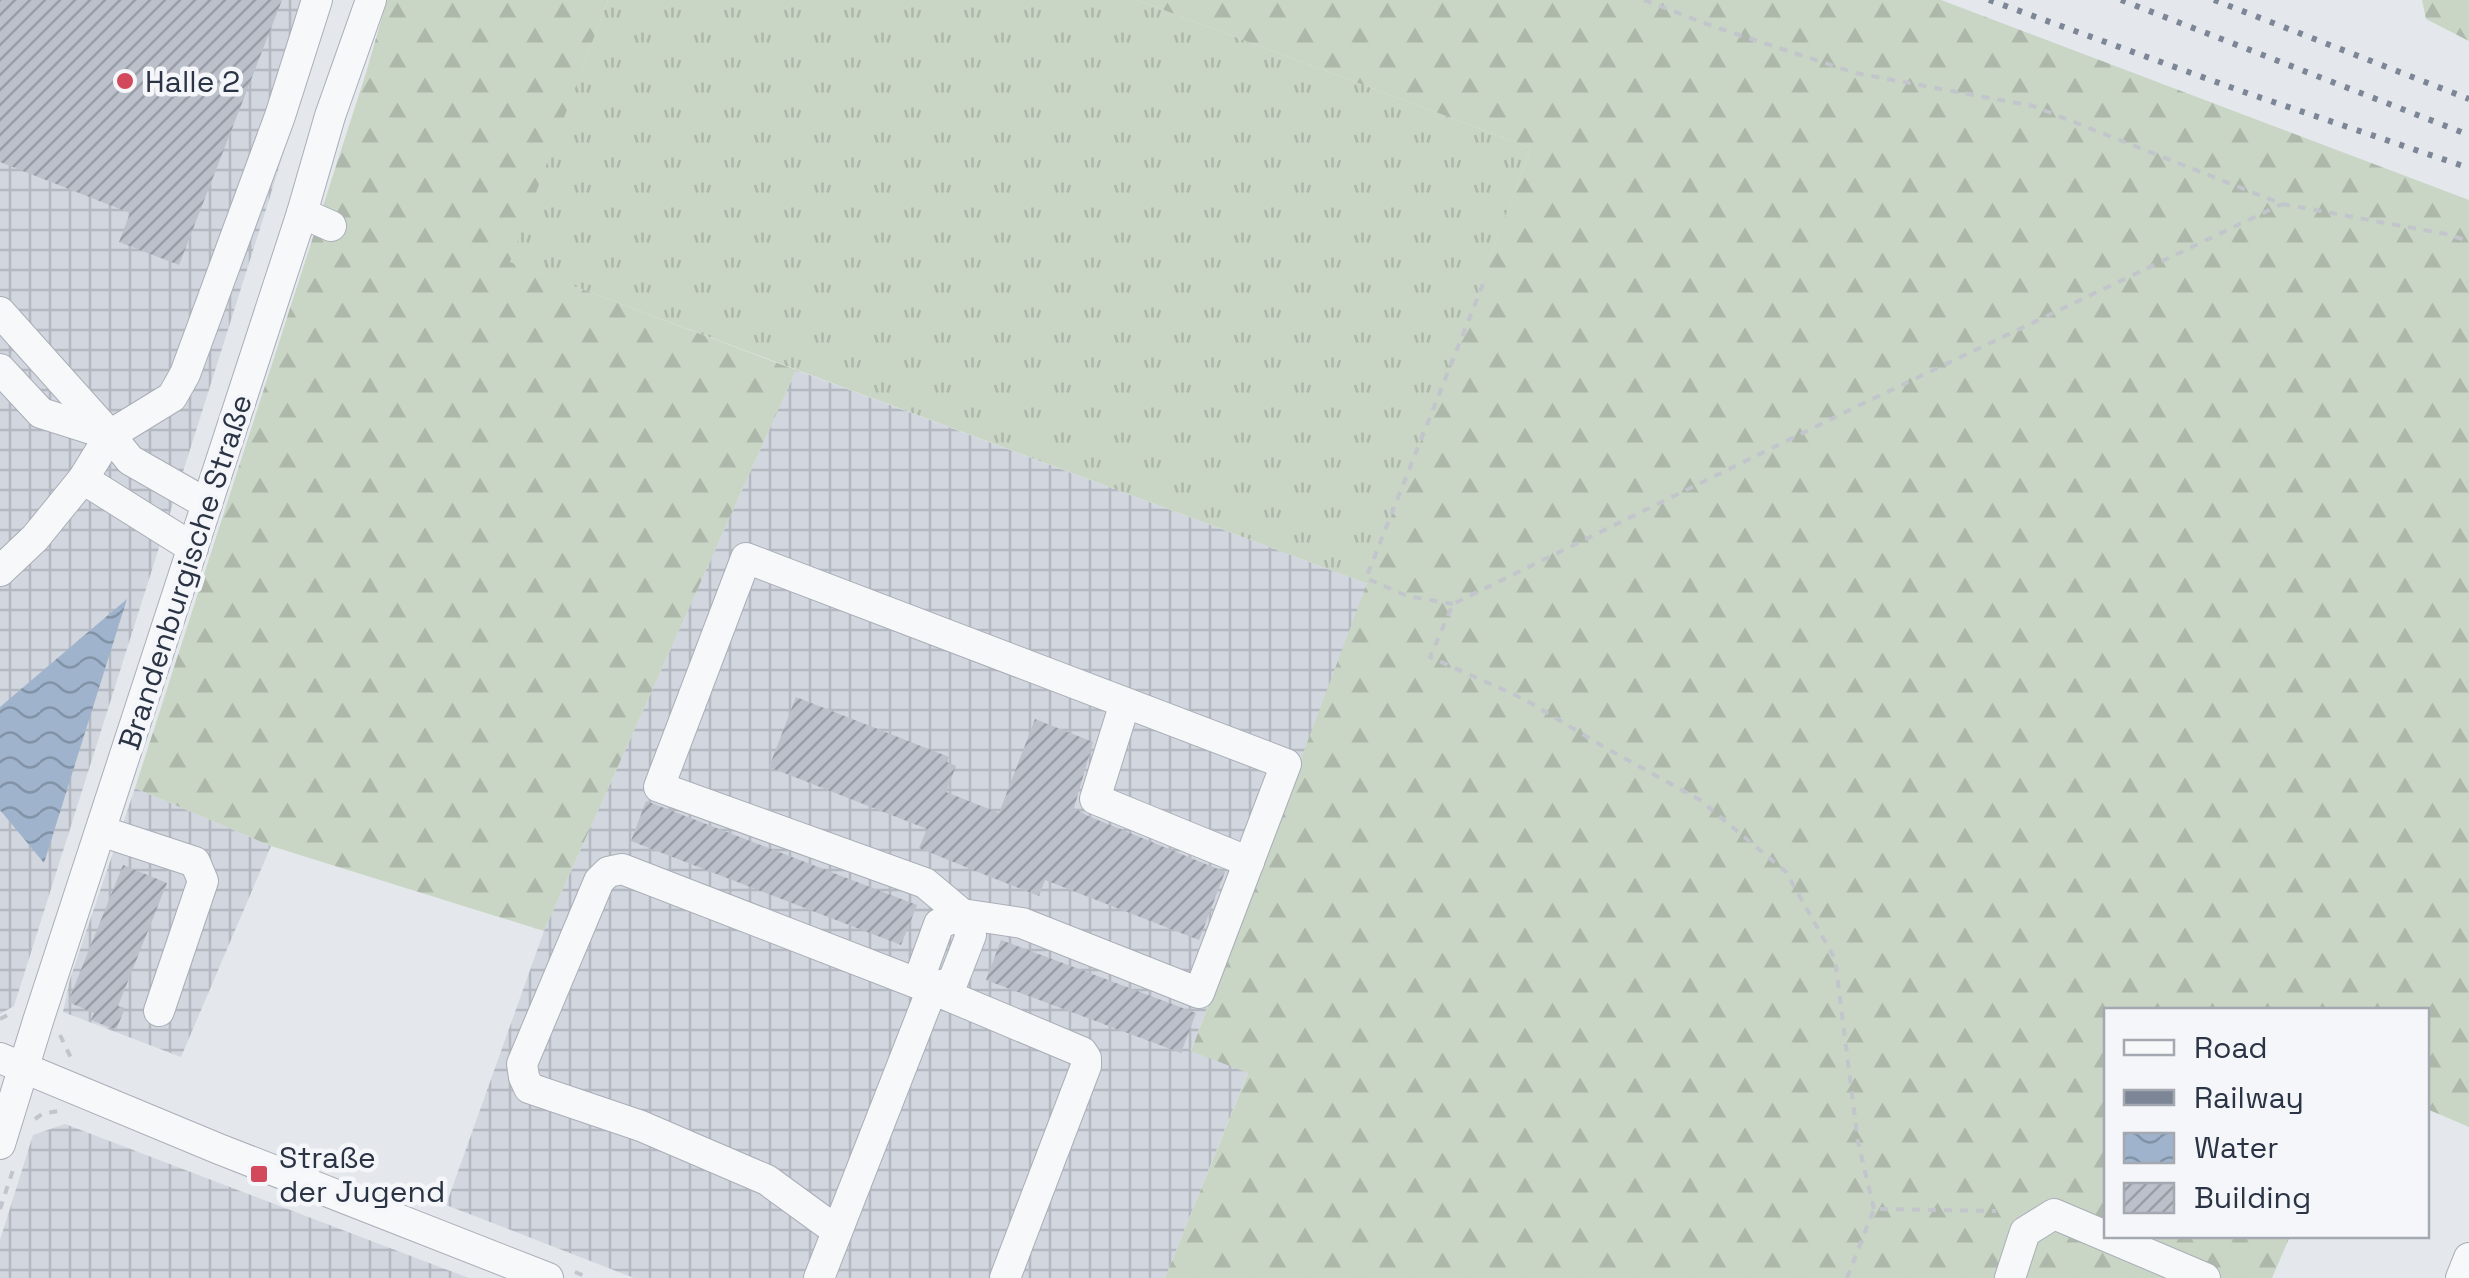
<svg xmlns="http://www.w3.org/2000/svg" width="2469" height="1278" font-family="'Space Grotesk',sans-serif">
	<defs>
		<pattern id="industrial-grid" width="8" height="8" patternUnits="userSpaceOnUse" patternTransform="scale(2.5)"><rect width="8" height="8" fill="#d2d6de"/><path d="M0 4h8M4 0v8" fill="none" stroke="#b4b8c0"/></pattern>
		<pattern id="grass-tufts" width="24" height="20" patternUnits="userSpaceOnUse" patternTransform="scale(2.5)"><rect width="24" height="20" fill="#c9d6c5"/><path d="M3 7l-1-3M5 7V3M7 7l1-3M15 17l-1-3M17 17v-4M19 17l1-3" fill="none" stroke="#adb8ab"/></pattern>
		<pattern id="forest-firs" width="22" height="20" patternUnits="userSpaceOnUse" patternTransform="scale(2.5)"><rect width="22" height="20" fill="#c9d6c5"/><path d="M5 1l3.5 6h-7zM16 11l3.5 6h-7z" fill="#adb8ab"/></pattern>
		<pattern id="water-waves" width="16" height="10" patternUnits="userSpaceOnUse" patternTransform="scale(2.5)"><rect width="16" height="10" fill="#9fb4cc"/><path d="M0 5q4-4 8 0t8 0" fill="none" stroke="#8293a7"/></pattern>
		<pattern id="building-hatch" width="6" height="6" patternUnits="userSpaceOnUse" patternTransform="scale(2.5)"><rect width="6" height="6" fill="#bbc0ca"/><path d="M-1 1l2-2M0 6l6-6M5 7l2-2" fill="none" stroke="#989da6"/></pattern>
	</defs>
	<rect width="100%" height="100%" fill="#e4e7ec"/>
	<g fill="url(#industrial-grid)">
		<path d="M0,0h330l-61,200 -255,806 -14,8z"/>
		<path d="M796,370l572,214 -177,466 57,22 -83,206h-531l-188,-73 98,-274z"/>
		<path d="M135,788l136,58 -90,211 -118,-45 7,-33z"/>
		<path d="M65,1124l359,137 45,17h-469v-38l33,-105z"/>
	</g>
	<path fill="url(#grass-tufts)" d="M608,0h529l394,148 -163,436 -859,-322z"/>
	<g fill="url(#forest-firs)">
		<path d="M387,0h221l-98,262 286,108 -252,561 -273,-85 -136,-58 231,-715z"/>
		<path d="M1137,0h804l528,200v927l-42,-18 -1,-99h-320v226h184l-18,42h-1107l83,-205 -57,-22 340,-903z"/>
		<path d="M2422,0h47v41l-43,-22z"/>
	</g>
	<path fill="url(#water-waves)" d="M127,599l-83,264 -44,-53v-103z"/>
	<g fill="url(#building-hatch)">
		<path d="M0,0h282l-103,265 -60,-23 11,-29 -130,-51z"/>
		<path d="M796,697l153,60 -2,5 9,4 -10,26 53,21 36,-94 58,23 -19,66 14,8 137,56 -26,68 -154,-60 -6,16 -51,-20 -69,-28 8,-19 -158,-62z"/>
		<path d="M646,801l271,104 -16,40 -270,-104z"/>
		<path d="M123,865l44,18 -49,123 7,2 -9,22 -25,-10 3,-7 -26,-11z"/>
		<path d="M1001,940l195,73 -15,40 -195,-73z"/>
	</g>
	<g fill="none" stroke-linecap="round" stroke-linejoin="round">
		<defs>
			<g id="minor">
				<path d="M302,213l29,13"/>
				<path d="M0,312l110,123 20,25 77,44"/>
				<path d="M0,369l41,44 66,21"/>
				<path d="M83,479l110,69"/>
				<path d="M746,558l540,206 -87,229 -177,-70 -60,-9 -37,-31 -266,-96z"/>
				<path d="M0,571l35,-33 48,-59 27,-44 62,-38 13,-23 95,-258 37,-116"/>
				<path d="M1125,703l-30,96 154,63"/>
				<path d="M101,831l94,31 8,19 -44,130"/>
				<path d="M0,1058l219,91 329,129"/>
				<path d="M0,1144l38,-123 264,-808 28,-97 41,-116"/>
				<path d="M837,1231l-70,-51 -126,-54 -112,-38 -5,-11 -2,-13 77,-183 9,-9 14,-3 310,120 150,63 4,6v8l-81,212"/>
				<path d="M819,1278l113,-289 21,-8 18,-46 -9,-21 -23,10 -17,47 10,18"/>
				<path d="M2010,1278l15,-46 29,-18 151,64"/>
				<path d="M2461,1278l8,-20"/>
			</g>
		</defs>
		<use href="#minor" stroke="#a9aeb7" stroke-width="32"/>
		<g stroke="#c2c5cb" stroke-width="4" stroke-dasharray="8 8" stroke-linecap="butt">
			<path d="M1644,0l68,26 143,47 178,33 249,98 164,30 23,7"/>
			<path d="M1453,604l-46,-8 -41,-18 117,-294"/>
			<path d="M0,1019l13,-7"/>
			<path d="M60,1035l11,23"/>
			<path d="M35,1119l7,-5 16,-3"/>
			<path d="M0,1209l15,-45"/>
			<path d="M1874,1209l-16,-67 -23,-183 -49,-87 -86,-72 -96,-53 -80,-48 -94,-42 23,-53 407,-199 422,-201"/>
			<path d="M575,1272l14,6"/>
			<path d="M1847,1278l27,-69 122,2"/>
		</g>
		<use href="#minor" stroke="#f7f8fa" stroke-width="30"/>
		<g stroke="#7d8696" stroke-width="6" stroke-dasharray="5 10" stroke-linecap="butt">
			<path d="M1989,0l255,92 225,76"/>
			<path d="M2121,0l348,135"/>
			<path d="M2214,0l255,99"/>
		</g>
	</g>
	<g fill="#d1495b" stroke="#f4f6f9" stroke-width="4">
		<circle cx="125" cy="81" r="10"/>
		<rect x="249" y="1164" width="20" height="20" rx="5"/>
	</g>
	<g text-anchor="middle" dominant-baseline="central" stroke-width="9" stroke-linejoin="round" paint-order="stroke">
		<g font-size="30" fill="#2b3445" stroke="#f4f6f9" text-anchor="start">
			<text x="145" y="81">Halle 2</text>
			<text x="279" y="1157">Straße<tspan x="279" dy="34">der Jugend</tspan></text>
		</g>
		<g font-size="30" fill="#2b3445" stroke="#f4f6f9">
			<text transform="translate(185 572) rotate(-72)">Brandenburgische Straße</text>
		</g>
	</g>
	<rect x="2104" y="1008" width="325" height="230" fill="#f4f6f9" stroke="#a4a8b1" stroke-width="2.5"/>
	<rect x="2124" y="1040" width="50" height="15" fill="#f7f8fa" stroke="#a4a8b1" stroke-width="2.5"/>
	<text x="2194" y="1058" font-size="30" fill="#2b3445">Road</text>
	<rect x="2124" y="1090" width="50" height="15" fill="#7d8696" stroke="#a4a8b1" stroke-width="2.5"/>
	<text x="2194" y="1108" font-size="30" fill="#2b3445">Railway</text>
	<rect x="2124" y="1133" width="50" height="30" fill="url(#water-waves)" stroke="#a4a8b1" stroke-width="2.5"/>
	<text x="2194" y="1158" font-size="30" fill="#2b3445">Water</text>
	<rect x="2124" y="1183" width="50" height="30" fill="url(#building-hatch)" stroke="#a4a8b1" stroke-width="2.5"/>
	<text x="2194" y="1208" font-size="30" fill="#2b3445">Building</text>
</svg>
